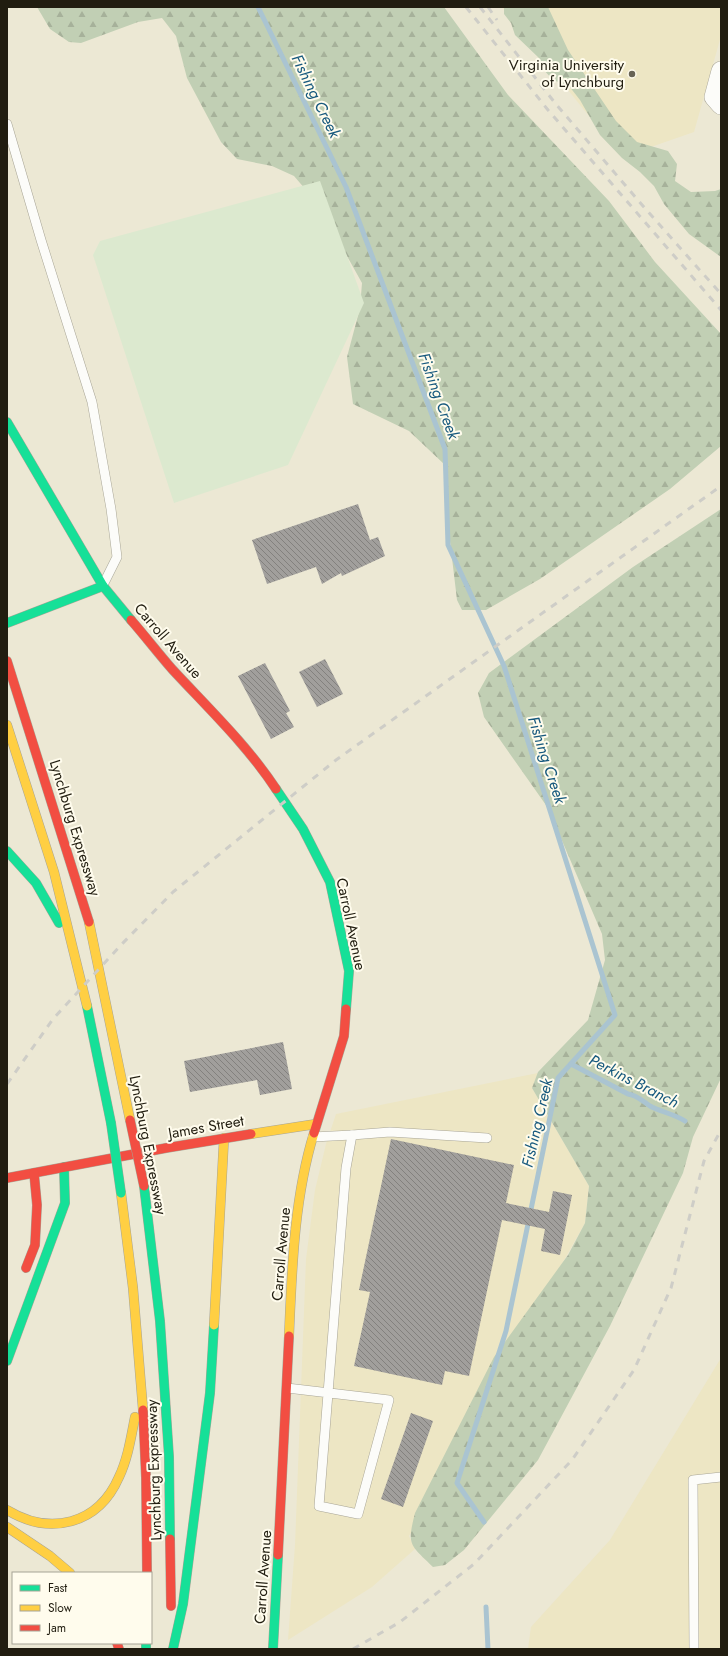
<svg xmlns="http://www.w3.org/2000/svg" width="728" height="1656" font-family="Jost,sans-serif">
	<defs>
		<pattern id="forest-firs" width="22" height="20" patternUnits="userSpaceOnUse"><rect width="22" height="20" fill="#c1cfb4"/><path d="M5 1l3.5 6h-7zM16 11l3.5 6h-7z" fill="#a6b19a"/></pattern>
		<pattern id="building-back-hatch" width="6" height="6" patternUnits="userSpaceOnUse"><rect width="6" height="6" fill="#a19f9c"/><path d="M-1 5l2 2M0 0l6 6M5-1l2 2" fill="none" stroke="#83817e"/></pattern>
	</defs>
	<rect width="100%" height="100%" fill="#ece8d4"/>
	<g fill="#ede6c4">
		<path d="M502,7h219v29l-27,96 -69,24 -41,-46z"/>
		<path d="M538,1073l-6,15 57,98 -4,37 -176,313 6,13 -43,38 -84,53 7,-95 11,-286 9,-69 11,-46 10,-30z"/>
		<path d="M721,1358v291h-193l3,-22 79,-87z"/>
	</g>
	<g fill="url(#forest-firs)">
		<path d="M37,7h407l64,88 101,106 46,61 66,72v112l-51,43 -130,90 -54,31h-24l-5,-10 -12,-101v-34l-36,-34 -56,-27 -6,-47 13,-49 2,-25 -44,-79 -24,-28 -22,-10 -35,-7 -16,-17 -34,-64 -11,-42 -14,-18 -24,4 -57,21 -12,-1 -19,-13z"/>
		<path d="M504,7h44l20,43 48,71 21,21 31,9 9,13 -2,17 16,11 24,-1 6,-2v68l-32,-23 -25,-30 -10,-18 -14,-14 -18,-14 -22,-23 -20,-35 -11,-14 -16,-6 -12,-13 -2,-9 -24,-23 -4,-12 -7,-9z"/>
		<path d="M721,509v569l-28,59 -10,36 -73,153 -72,134 -74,90 -19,15 -12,2c-24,-23 -26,-22 -18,-54l79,-156 74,-102 17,-32 4,-37 -57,-98 6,-16 50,-52 17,-60 -3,-26 -54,-126 -64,-91 -6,-24 11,-20 144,-106z"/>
	</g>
	<path fill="#dce9cf" d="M320,181l44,122 -76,162 -114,38 -81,-248 7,-14z"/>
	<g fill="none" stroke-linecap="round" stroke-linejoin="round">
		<g stroke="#aac4d1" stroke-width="5">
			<path d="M258,7l88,180 99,262 3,96 56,121 111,349 -57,63 -52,253 -49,152 27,39"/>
			<path d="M571,1064l57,30c9,1 14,7 22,12 11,6 24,8 35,15"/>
			<path d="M486,1607l2,42"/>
		</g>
	</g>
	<g fill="url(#building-back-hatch)">
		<path d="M358,504l12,36 8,-3 7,19 -43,20 -1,-3 -19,11 -6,-17 -49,17 -15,-44z"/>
		<path d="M325,659l18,35 -26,13 -18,-35z"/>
		<path d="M265,663l25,48 -4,2 8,14 -23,12 -33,-63z"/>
		<path d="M283,1042l9,47 -32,6 -3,-15 -67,12 -6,-31z"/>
		<path d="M391,1139l123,26 -8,38 43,9 4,-21 19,4 -12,60 -19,-4 4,-22 -43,-9 -33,156 -24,-5 -3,14 -88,-19 16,-74 -11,-2z"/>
		<path d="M411,1413l22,8 -30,86 -22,-8z"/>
	</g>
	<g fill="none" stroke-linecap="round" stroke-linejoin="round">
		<defs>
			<g id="lane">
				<path d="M7,124l34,116 51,162 19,107 6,48 -14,28"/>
				<path d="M313,1137l39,-2"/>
				<path d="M287,1388l102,12 -31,114 -39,-8 27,-338 6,-33 38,-3 97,6"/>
				<path d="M694,1649l-1,-169 28,-3"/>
			</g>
			<path id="street" d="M721,71l-7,26 7,8"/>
			<g id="fast">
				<path d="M7,422l96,164 28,34"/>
				<path d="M7,623l96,-37"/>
				<path d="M276,789l27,40 27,53 19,89 -3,38"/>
				<path d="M7,851l29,32 23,40"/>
				<path d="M87,1006l24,117"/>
				<path d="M144,1186l16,135 9,136 1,82"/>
				<path d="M7,1361l58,-158 -1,-36"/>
				<path d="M146,1643v6"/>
				<path d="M173,1649l10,-45 27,-211 4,-68"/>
				<path d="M273,1649l5,-94"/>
			</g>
			<g id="slow">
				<path d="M7,725l47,147 33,134"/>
				<path d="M89,922l41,198"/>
				<path d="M251,1134l65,-10"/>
				<path d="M121,1193l12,95 10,122"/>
				<path d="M214,1325l10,-187"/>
				<path d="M289,1336c3,-68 5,-138 25,-203"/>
				<path d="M7,1510c43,26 91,15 112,-33 9,-19 12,-40 16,-60"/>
				<path d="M7,1527l43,29 20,17"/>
			</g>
			<g id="jam">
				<path d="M131,620c14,16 27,33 41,49 36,39 75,76 104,120"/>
				<path d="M7,661l82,261"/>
				<path d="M314,1133l30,-97 2,-27"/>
				<path d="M7,1178l159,-30 85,-14"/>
				<path d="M26,1268l9,-23 2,-40 -3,-32"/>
				<path d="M143,1410l3,68 1,95"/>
				<path d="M170,1539l1,67"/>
				<path d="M278,1555l11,-219"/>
				<path d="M117,1643l2,6"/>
			</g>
		</defs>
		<use href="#lane" stroke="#a8a596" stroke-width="10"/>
		<use href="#street" stroke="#a8a596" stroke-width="20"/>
		<use href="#fast" stroke="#a8a596" stroke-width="10"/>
		<use href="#slow" stroke="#a8a596" stroke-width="10"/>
		<use href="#jam" stroke="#a8a596" stroke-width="10"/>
		<use href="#lane" stroke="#fcfcf9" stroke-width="9"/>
		<use href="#street" stroke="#fcfcf9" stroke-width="19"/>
		<use href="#fast" stroke="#16e098" stroke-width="9"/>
		<use href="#slow" stroke="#ffcf43" stroke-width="9"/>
		<use href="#jam" stroke="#f24e42" stroke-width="9"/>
		<g stroke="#cecdc7" stroke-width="3" stroke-dasharray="7 7" stroke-linecap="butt">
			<path d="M466,7l82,103 173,200"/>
			<path d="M480,7l75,96 88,103 78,88"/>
			<path d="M488,7l9,13"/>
			<path d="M7,1084l46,-65 68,-74 52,-53 163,-132 385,-274"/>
			<path d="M353,1649l47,-27 74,-58 98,-104 62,-90 37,-82 33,-127 17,-31"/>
		</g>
		<defs>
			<path id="fast-bridge" d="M111,1123l10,70"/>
			<path id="jam-bridge" d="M130,1120l14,66"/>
		</defs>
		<use href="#fast-bridge" stroke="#a8a596" stroke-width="10" stroke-linecap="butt"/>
		<use href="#jam-bridge" stroke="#a8a596" stroke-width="10" stroke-linecap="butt"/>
		<use href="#fast-bridge" stroke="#16e098" stroke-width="9"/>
		<use href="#jam-bridge" stroke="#f24e42" stroke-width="9"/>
	</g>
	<circle fill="#686455" stroke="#fffced" stroke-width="1.5" cx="632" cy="74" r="4"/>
	<g text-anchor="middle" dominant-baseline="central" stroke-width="4" stroke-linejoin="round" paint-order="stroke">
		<g font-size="15" fill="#211d10" stroke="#fffced" text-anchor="end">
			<text x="624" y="65">Virginia University<tspan x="624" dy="17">of Lynchburg</tspan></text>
		</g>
		<g font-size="15" fill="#211d10" stroke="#fffced">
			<text transform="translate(168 641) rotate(49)">Carroll Avenue</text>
			<text transform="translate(75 828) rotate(73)">Lynchburg Expressway</text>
			<text transform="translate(351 924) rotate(78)">Carroll Avenue</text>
			<text transform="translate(206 1127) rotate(-10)">James Street</text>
			<text transform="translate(148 1145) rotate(79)">Lynchburg Expressway</text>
			<text transform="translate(281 1254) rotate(-85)">Carroll Avenue</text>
			<text transform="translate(154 1470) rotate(-92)">Lynchburg Expressway</text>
			<text transform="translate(263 1577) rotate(-86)">Carroll Avenue</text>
		</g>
		<g font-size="16" font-style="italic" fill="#17597e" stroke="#fffced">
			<text transform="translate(316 96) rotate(64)">Fishing Creek</text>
			<text transform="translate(439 396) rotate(70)">Fishing Creek</text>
			<text transform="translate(547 760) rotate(72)">Fishing Creek</text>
			<text transform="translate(634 1081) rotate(27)">Perkins Branch</text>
			<text transform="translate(537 1123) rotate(-77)">Fishing Creek</text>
		</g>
	</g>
	<rect width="728" height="1656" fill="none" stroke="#211d10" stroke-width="16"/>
	<rect x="12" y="1572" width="140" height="72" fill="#fffced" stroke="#a6a395"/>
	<rect x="20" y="1585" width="20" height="6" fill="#16e098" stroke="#a6a395"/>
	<text x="48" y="1592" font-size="12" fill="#211d10">Fast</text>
	<rect x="20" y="1605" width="20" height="6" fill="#ffcf43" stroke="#a6a395"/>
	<text x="48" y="1612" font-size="12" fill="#211d10">Slow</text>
	<rect x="20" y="1625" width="20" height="6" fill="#f24e42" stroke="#a6a395"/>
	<text x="48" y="1632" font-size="12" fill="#211d10">Jam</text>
</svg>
